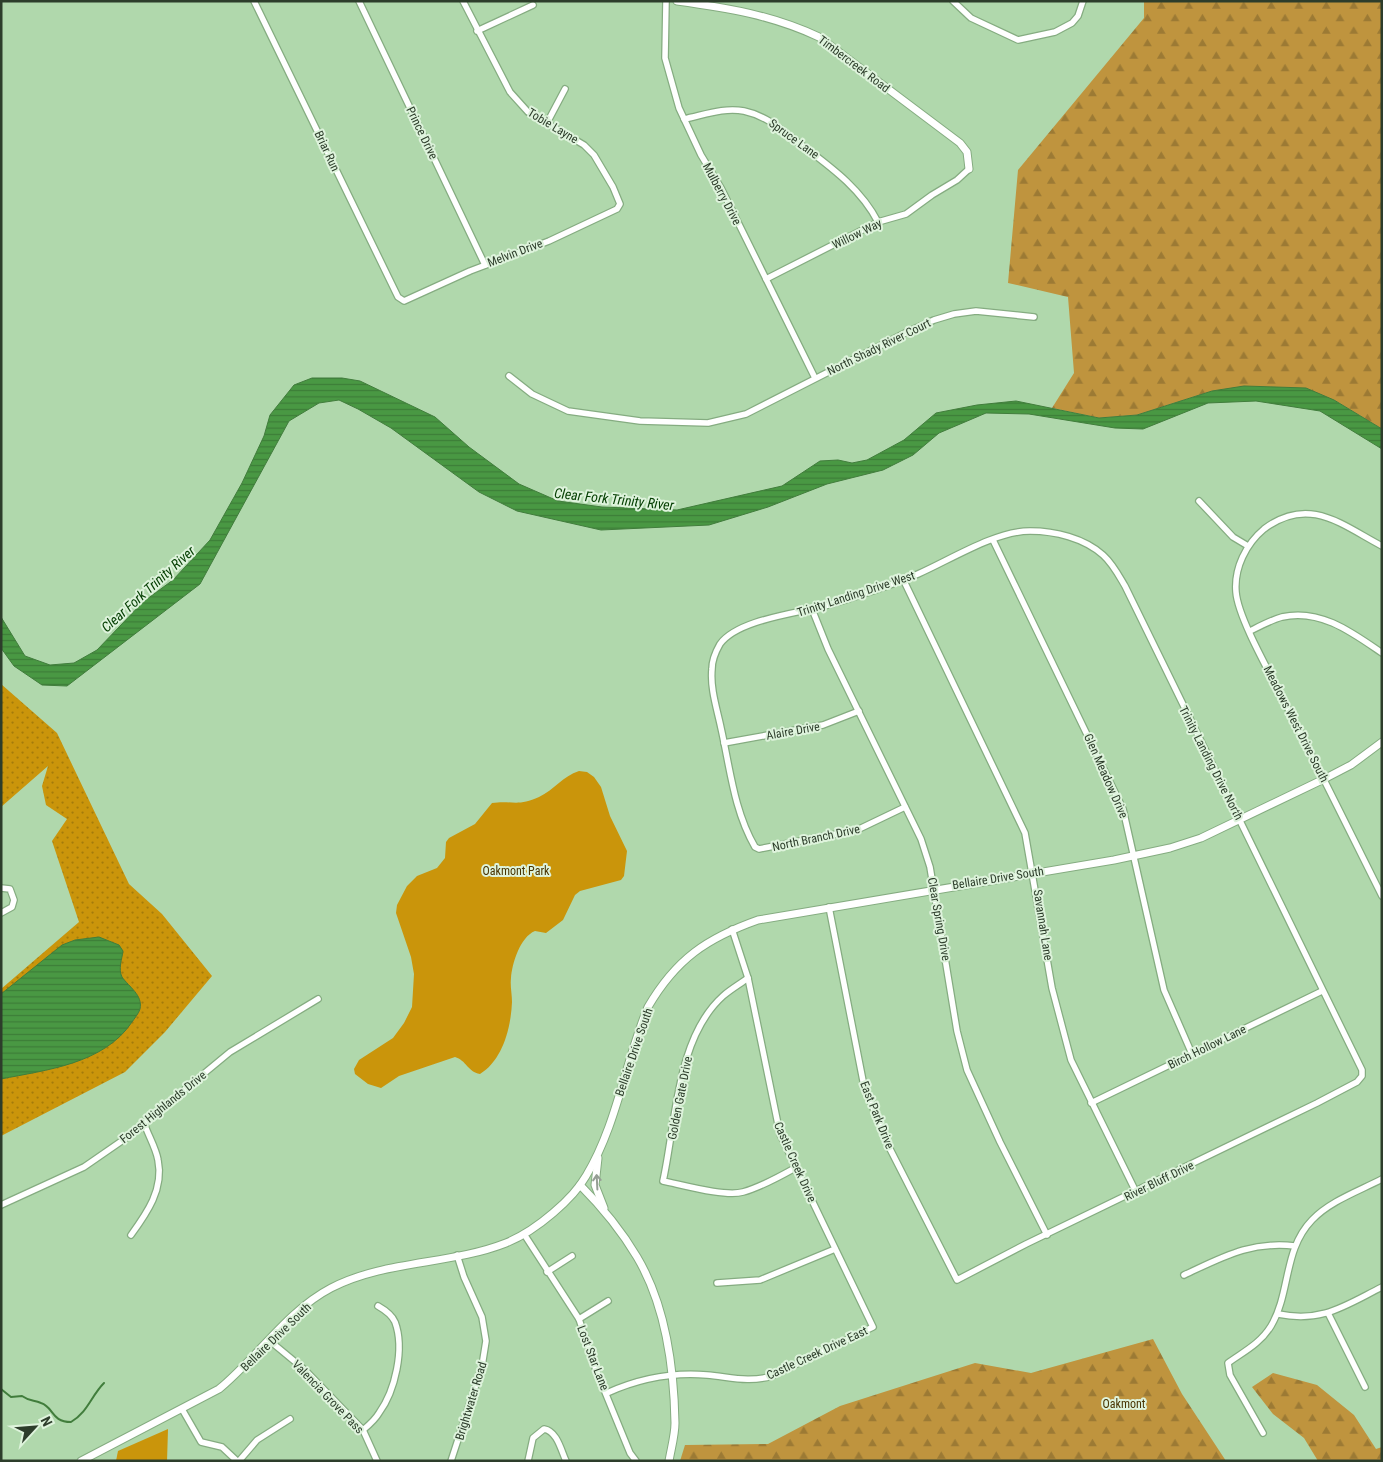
<svg xmlns="http://www.w3.org/2000/svg" width="1383" height="1462" font-family="'Roboto Condensed',sans-serif">
	<defs>
		<pattern id="grass-dots" width="8" height="8" patternUnits="userSpaceOnUse" patternTransform="scale(1.25)"><rect width="8" height="8" fill="#ca950b"/><path d="M2 2h.1M6 6h.1" fill="none" stroke="#a47b0b" stroke-width="1.8" stroke-linecap="round"/></pattern>
		<pattern id="forest-firs" width="22" height="20" patternUnits="userSpaceOnUse" patternTransform="scale(1.25)"><rect width="22" height="20" fill="#bf943e"/><path d="M5 1l3.5 6h-7zM16 11l3.5 6h-7z" fill="#9c7a34"/></pattern>
		<pattern id="water-rules" width="6" height="5" patternUnits="userSpaceOnUse" patternTransform="scale(1.25)"><rect width="6" height="5" fill="#499843"/><path d="M0 2.5h6" fill="none" stroke="#3d7d38"/></pattern>
	</defs>
	<rect width="100%" height="100%" fill="#b0d8ac"/>
	<path fill="url(#grass-dots)" d="M1,684l56,49 72,151 33,30 50,62 -47,56 -40,40 -124,64v-147l78,-67 -27,-81 15,-22 -21,-14 -4,-19 6,-20 -47,41z"/>
	<g fill="url(#forest-firs)">
		<path d="M1144,1h238v428l-48,-29 -122,-9 -75,24 -38,3 -47,-10 22,-35 -6,-76 -60,-14 10,-113 126,-152z"/>
		<path d="M1153,1339l29,55 44,67h-546l5,-16 83,-1 72,-38 135,-43 56,10z"/>
		<path d="M1273,1373l44,12 37,30 22,34 6,-2v14h-64l-14,-23 -31,-24 -21,-27z"/>
	</g>
	<g fill="#ca950b">
		<path d="M579,771l8,1 7,5 7,10 9,29 17,35 -3,25 -3,4 -41,11 -5,4 -12,25 -17,13 -11,-2c-15,6 -23,33 -24,47 -1,8 1,16 1,24 -1,25 -9,58 -32,72 -12,-2 -14,-14 -25,-17l-56,19 -18,12 -13,-4 -13,-10 -1,-5 5,-9 34,-22 11,-15 8,-16 2,-33 -3,-17 -15,-44 1,-8 10,-19 10,-10 20,-8 8,-10 1,-16 3,-4 26,-14 17,-21c19,-3 26,4 47,-6 15,-7 24,-21 40,-26z"/>
		<path d="M168,1429l-1,32h-51l2,-10z"/>
	</g>
	<g fill="url(#water-rules)" stroke="#417d3c">
		<path d="M312,378h30l18,3 75,36 34,30 50,37 39,17 44,6 75,3 105,-24 38,-25 18,-1 14,3 15,-3 37,-20 32,-27 41,-8 39,-4 83,17 38,-3 75,-24 32,-5 62,2 28,12 48,29v20l-62,-38 -64,-10 -48,2 -65,26 -28,-1 -86,-14 -43,-1 -47,20 -26,22 -30,15 -56,14 -59,23 -59,18 -108,5 -84,-19 -38,-19 -88,-64 -33,-19 -19,-9 -20,3 -30,18 -89,163 -133,102 -25,-1 -28,-19 -13,-18v-31l24,39 25,9 24,-2 23,-13 46,-48 30,-22 37,-40 32,-57 22,-47 6,-21 24,-30z"/>
		<path d="M99,937l20,8 4,6c-1,8 -5,18 -1,26 7,10 21,18 18,32 -1,4 -6,10 -8,13 -28,42 -86,48 -131,57v-85l61,-49 13,-5z"/>
	</g>
	<g fill="none" stroke-linecap="round" stroke-linejoin="round">
		<path stroke="#417d3c" stroke-width="2" d="M1,1389l10,8 11,-1c7,5 11,4 19,7 13,4 10,19 30,19 17,-10 20,-26 33,-39"/>
		<defs>
			<g id="minor">
				<path d="M254,1l144,296 6,4 66,-30 79,-30 68,-32 3,-5 -7,-17 -19,-32 -10,-10 -56,-33 -18,-20 -47,-91"/>
				<path d="M359,1l126,264"/>
				<path d="M666,1l-1,57 14,50 22,47 20,33 94,190"/>
				<path d="M953,1l18,17 47,22 37,-8 17,-9 6,-7 5,-15"/>
				<path d="M477,31l56,-26"/>
				<path d="M684,119c20,-4 40,-12 60,-8 24,5 40,21 59,35 29,22 58,43 75,76"/>
				<path d="M547,123l18,-34"/>
				<path d="M766,279l112,-57 28,-8 26,-19 25,-15 12,-11"/>
				<path d="M509,376l23,18 36,17 72,10 68,2 38,-9 159,-81 29,-13 20,-6 22,-3 58,6"/>
				<path d="M1199,501l34,36 15,9"/>
				<path d="M993,540l130,269 41,181 28,64"/>
				<path d="M1382,546c-40,-21 -73,-51 -118,-17 -18,15 -30,39 -28,63 2,26 35,83 47,107 34,66 66,131 99,197"/>
				<path d="M903,579l122,254 27,155 19,72 65,132"/>
				<path d="M812,609l16,40 93,190 9,28 27,164 10,39 33,72 47,93"/>
				<path d="M1250,631c10,-5 21,-11 32,-14 38,-9 71,16 100,36"/>
				<path d="M724,743l99,-18 36,-14"/>
				<path d="M1,888l9,1 4,11 -2,7 -11,6"/>
				<path d="M829,907l35,179 25,61 68,133 69,-36 291,-141 40,-21 5,-6v-6l-237,-484c-6,-10 -12,-22 -22,-31 -19,-17 -48,-24 -73,-24 -35,0 -80,29 -112,43 -28,12 -57,21 -86,30 -29,9 -93,14 -112,40 -4,7 -8,17 -8,25 -2,19 5,40 9,59 9,40 13,83 34,119l4,2 98,-19 48,-23"/>
				<path d="M748,978c-8,6 -17,11 -25,18 -47,42 -47,127 -60,185 20,4 62,16 80,11 18,-5 36,-15 52,-24"/>
				<path d="M1091,1103l231,-112"/>
				<path d="M1,1205l83,-38 42,-29 104,-86 88,-53"/>
				<path d="M524,1234l55,85 17,51 34,83 6,8"/>
				<path d="M131,1235c16,-22 33,-46 27,-75 -2,-12 -10,-25 -14,-37"/>
				<path d="M547,1272l25,-16"/>
				<path d="M1184,1275c39,-18 66,-34 111,-29"/>
				<path d="M717,1283l43,-3 75,-31"/>
				<path d="M1328,1313l37,74"/>
				<path d="M1278,1314c44,9 66,-8 104,-27"/>
				<path d="M579,1319l29,-18"/>
				<path d="M270,1341l35,29 58,60 14,31"/>
				<path d="M607,1393c31,-14 65,-21 100,-18 23,2 42,8 65,1l101,-49 -93,-193 -32,-156 -16,-49"/>
				<path d="M182,1409l19,33 21,5 15,14"/>
				<path d="M363,1430c6,-5 12,-10 16,-17 16,-22 26,-64 16,-91 -3,-7 -10,-12 -17,-16"/>
				<path d="M1263,1433l-33,-58 -2,-12c15,-11 32,-19 43,-37 20,-34 12,-76 41,-106 18,-19 47,-29 70,-41"/>
				<path d="M239,1461l18,-21 33,-21"/>
				<path d="M451,1461l31,-95 4,-25 -4,-24 -18,-40 -7,-22"/>
				<path d="M528,1461l5,-23 11,-9c13,2 17,21 22,32"/>
			</g>
			<g id="tertiary">
				<path d="M677,1c51,7 95,14 142,36l141,106 7,9 2,17"/>
				<path d="M598,1158l-3,27 9,23"/>
				<path d="M580,1185c22,22 41,45 57,72 28,47 37,111 38,166 0,12 -4,26 -6,38"/>
				<path d="M81,1461l138,-72c38,-31 68,-78 112,-101 54,-28 119,-23 175,-45 17,-7 33,-18 47,-30 13,-11 25,-23 33,-37 31,-51 39,-114 62,-169 28,-48 59,-69 110,-87l356,-60 56,-12 31,-10 123,-59 27,-14 31,-23"/>
			</g>
		</defs>
		<use href="#minor" stroke="#85ac81" stroke-width="8"/>
		<use href="#tertiary" stroke="#85ac81" stroke-width="9"/>
		<use href="#minor" stroke="#fff" stroke-width="5.5"/>
		<use href="#tertiary" stroke="#fff" stroke-width="7"/>
	</g>
	<defs><path id="oneway-shaft" d="M-6 0H5M1.5-3L5.5 0L1.5 3" fill="none" stroke-width="1.6" stroke-linecap="round" stroke-linejoin="round" transform="scale(1.25)"/></defs>
	<use stroke="#969e95" href="#oneway-shaft" transform="translate(597 1182) rotate(-93)"/>
	<g text-anchor="middle" dominant-baseline="central" stroke-width="4" stroke-linejoin="round" paint-order="stroke">
		<g font-size="12" fill="#2d3d2b" stroke="#def3dc">
			<text transform="translate(854 64) rotate(37)">Timbercreek Road</text>
			<text transform="translate(553 126) rotate(31)">Tobie Layne</text>
			<text transform="translate(422 133) rotate(64)">Prince Drive</text>
			<text transform="translate(794 139) rotate(36)">Spruce Lane</text>
			<text transform="translate(327 151) rotate(65)">Briar Run</text>
			<text transform="translate(722 194) rotate(62)">Mulberry Drive</text>
			<text transform="translate(857 234) rotate(-26)">Willow Way</text>
			<text transform="translate(515 253) rotate(-21)">Melvin Drive</text>
			<text transform="translate(879 347) rotate(-26)">North Shady River Court</text>
			<text transform="translate(856 594) rotate(-18)">Trinity Landing Drive West</text>
			<text transform="translate(1296 724) rotate(63)">Meadows West Drive South</text>
			<text transform="translate(793 731) rotate(-10)">Alaire Drive</text>
			<text transform="translate(1211 763) rotate(63)">Trinity Landing Drive North</text>
			<text transform="translate(1106 776) rotate(66)">Glen Meadow Drive</text>
			<text transform="translate(816 838) rotate(-12)">North Branch Drive</text>
			<text transform="translate(998 878) rotate(-9)">Bellaire Drive South</text>
			<text transform="translate(939 919) rotate(80)">Clear Spring Drive</text>
			<text transform="translate(1043 925) rotate(81)">Savannah Lane</text>
			<text transform="translate(1207 1047) rotate(-26)">Birch Hollow Lane</text>
			<text transform="translate(634 1052) rotate(-71)">Bellaire Drive South</text>
			<text transform="translate(680 1098) rotate(-79)">Golden Gate Drive</text>
			<text transform="translate(163 1107) rotate(-39)">Forest Highlands Drive</text>
			<text transform="translate(877 1115) rotate(68)">East Park Drive</text>
			<text transform="translate(795 1162) rotate(66)">Castle Creek Drive</text>
			<text transform="translate(1159 1181) rotate(-26)">River Bluff Drive</text>
			<text transform="translate(276 1337) rotate(-44)">Bellaire Drive South</text>
			<text transform="translate(817 1353) rotate(-25)">Castle Creek Drive East</text>
			<text transform="translate(593 1358) rotate(69)">Lost Star Lane</text>
			<text transform="translate(328 1397) rotate(46)">Valencia Grove Pass</text>
			<text transform="translate(471 1401) rotate(-73)">Brightwater Road</text>
		</g>
		<g font-size="12" fill="#493300" stroke="#def3dc">
			<text x="516" y="871">Oakmont Park</text>
			<text x="1124" y="1404">Oakmont</text>
		</g>
		<g font-size="14" font-style="italic" fill="#064004" stroke="#def3dc">
			<text transform="translate(614 499) rotate(6)">Clear Fork Trinity River</text>
			<text transform="translate(148 589) rotate(-42)">Clear Fork Trinity River</text>
		</g>
	</g>
	<rect width="1383" height="1462" fill="none" stroke="#2d3d2b" stroke-width="5"/>
	<g transform="translate(35 1427) rotate(64)" stroke="#def3dc" stroke-width="4" paint-order="stroke">
	<path d="M0-4L9 19L0 12L-9 19Z" fill="#2d3d2b"/>
	<text y="-8" font-size="14" font-weight="bold" text-anchor="middle" fill="#2d3d2b">N</text>
	</g>
</svg>
